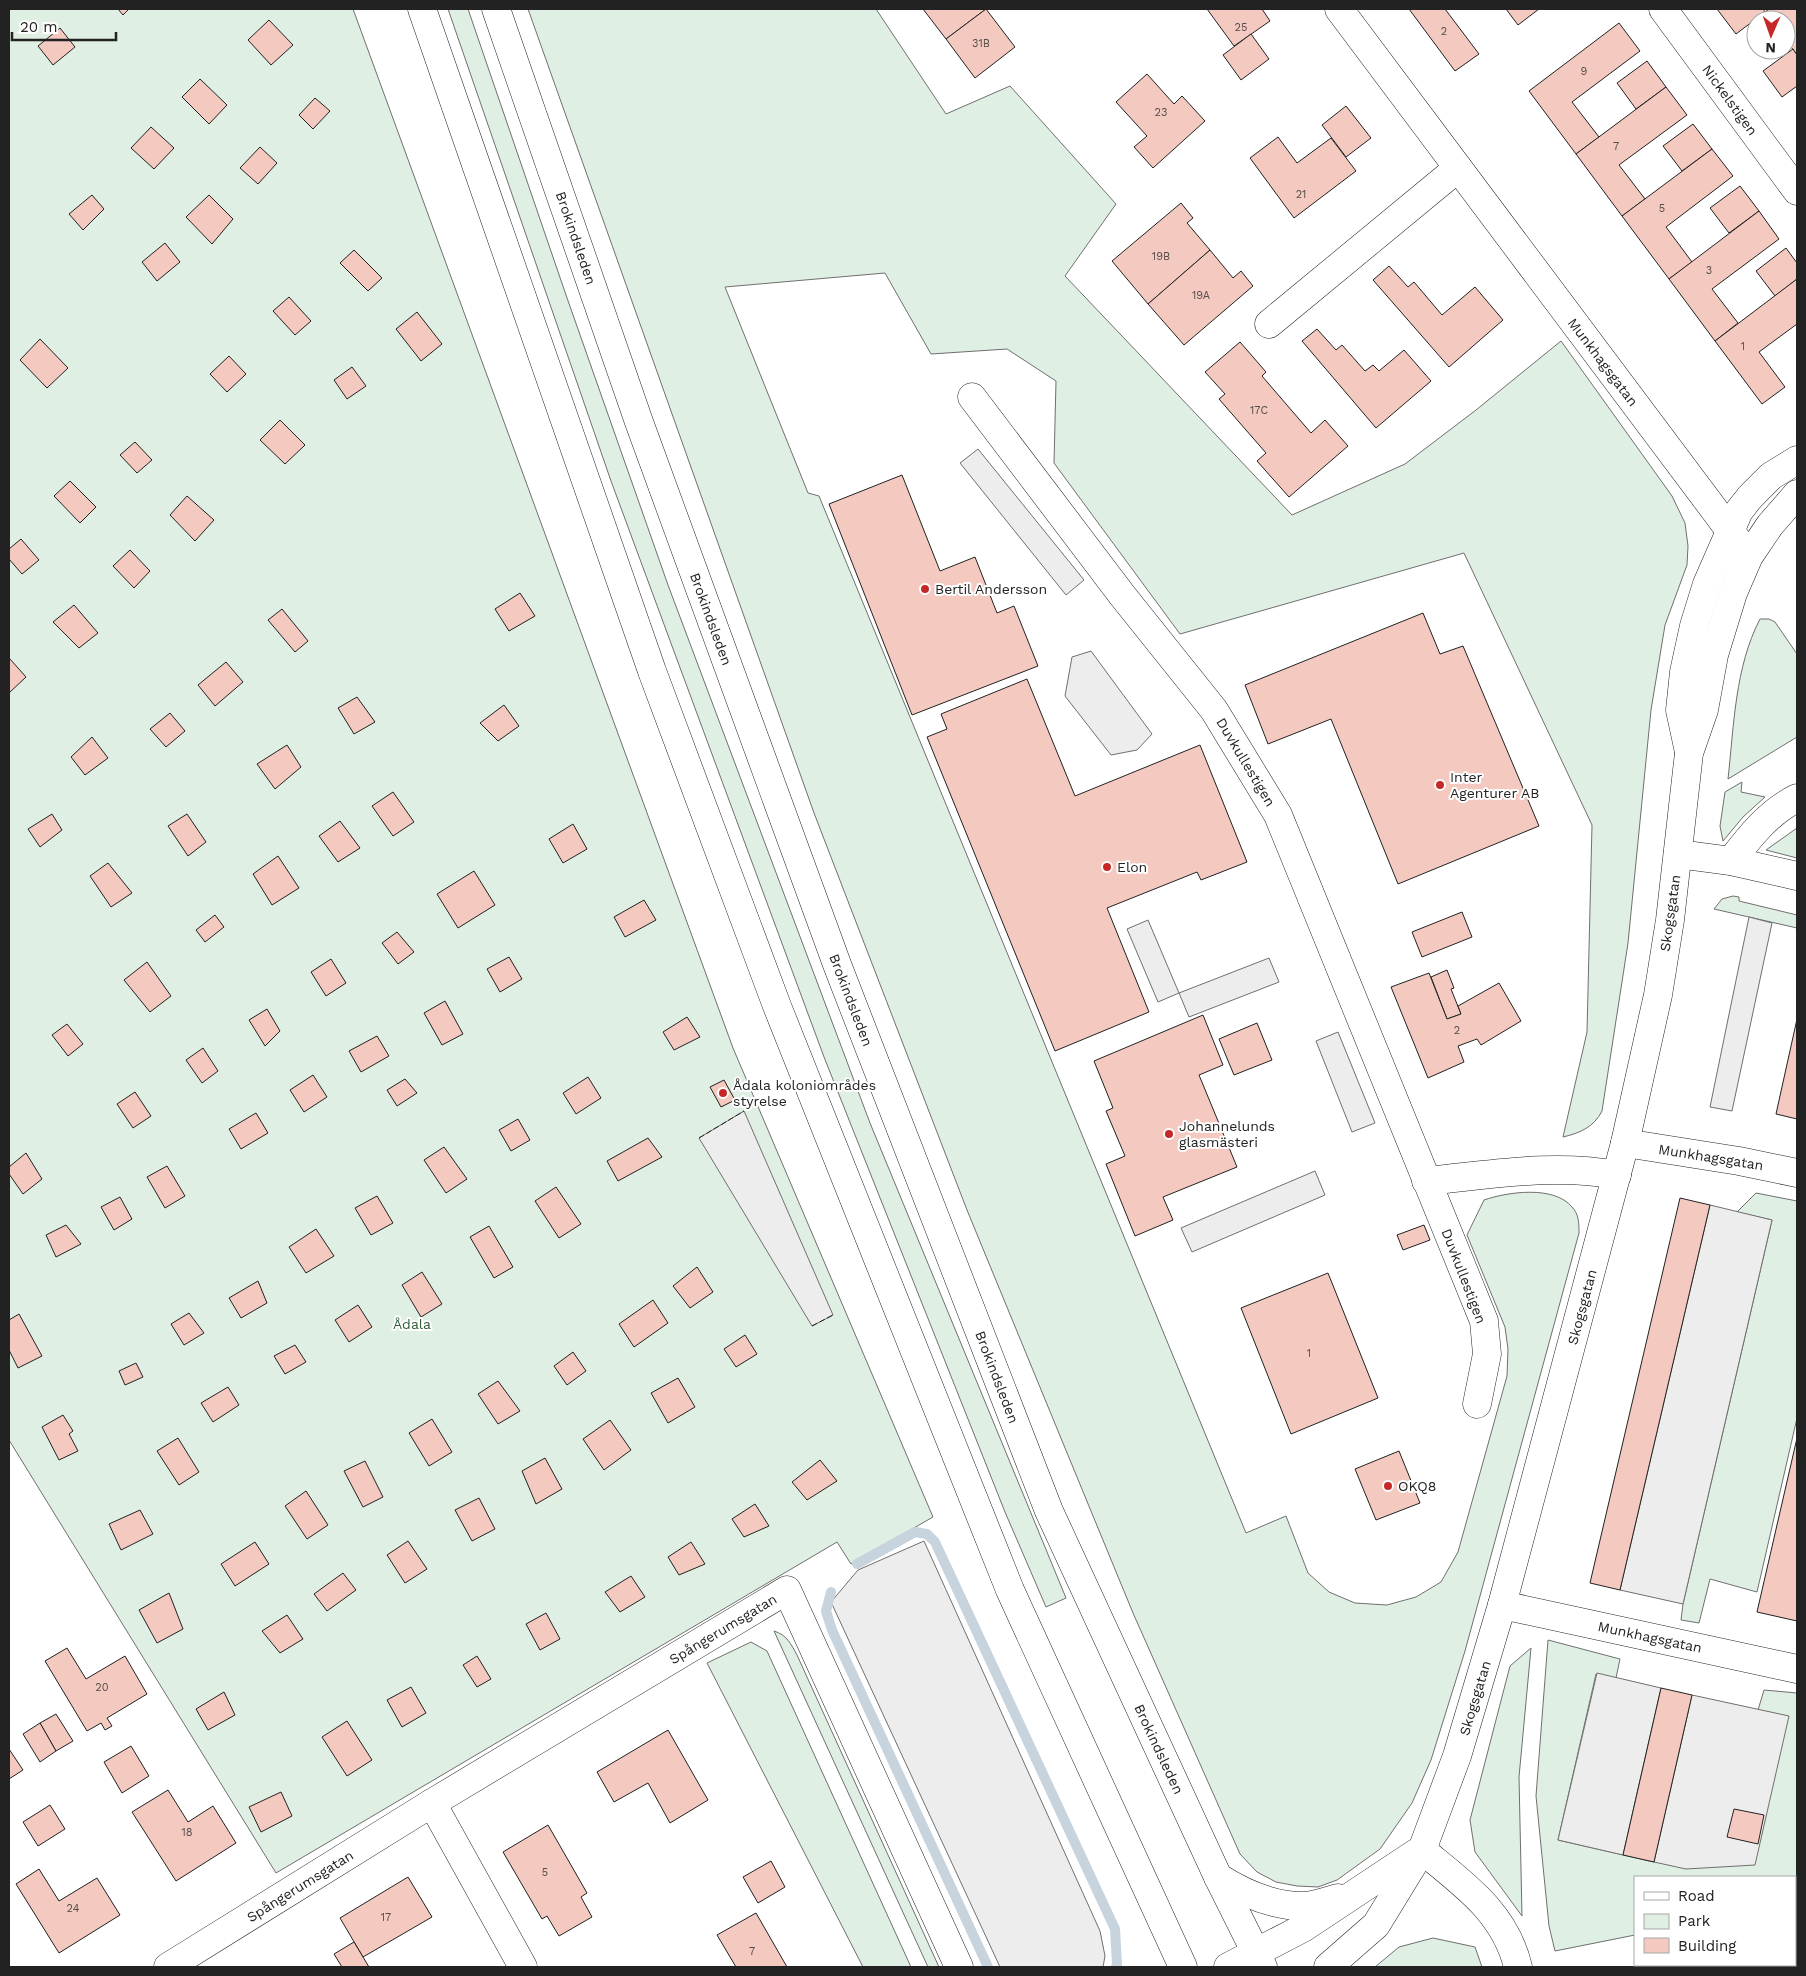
<svg xmlns="http://www.w3.org/2000/svg" width="1806" height="1976" font-family="'Work Sans',sans-serif">
	<rect width="100%" height="100%" fill="#fff"/>
	<g fill="#e0efe3" stroke="#6f6f6f">
		<path d="M9,9h344l380,1039 200,469 -82,47 -14,-22 -561,331 -267,-433z"/>
		<path d="M448,9h20l98,286 102,290 202,538 196,475 -20,9 -41,-95 -181,-455 -213,-576z"/>
		<path d="M528,9h348l70,105 64,-28 106,118 -51,72 227,239 113,-51 71,-54 85,-69 111,155 13,27 3,23 -1,19 -22,60 -14,85 -23,233 -26,168c-8,16 -22,22 -39,26l24,-105 5,-207 -128,-272 -284,81 -126,-171 2,-82 -49,-32 -76,5 -46,-81 -160,14 83,206 11,3 427,1037 40,-17 22,57 21,19 26,11 32,2 29,-8 25,-15 17,-30 49,-176 1,-27 -3,-22 -38,-92 17,-35c23,-8 70,-15 88,7 7,7 7,17 7,26l-114,418 -34,109 -19,43 -32,46 -43,31 -19,7 -21,-1 -21,-4 -19,-10 -17,-18 -107,-241 -166,-403 -153,-397z"/>
		<path d="M1760,619h9l6,3 22,32v83l-69,42c6,-54 7,-112 32,-160z"/>
		<path d="M1742,782l-1,10 24,5 -22,20 -20,24 -3,-15 5,-34z"/>
		<path d="M1797,828v30l-31,-8z"/>
		<path d="M1733,896l6,1v4l58,14v13l-83,-19 8,-10z"/>
		<path d="M1756,1193l41,8v217l-40,174 -47,-13 -11,44 -18,-3 2,-16 89,-384 -35,-8z"/>
		<path d="M774,1631c13,4 17,13 23,24l142,312h-11z"/>
		<path d="M1548,1640l72,19 -4,19 -20,-4 -38,166 96,22 135,-145 -31,-7 6,-20 33,3v208h-2v-24h-160v58l-80,16 -6,-25 -13,-130z"/>
		<path d="M751,1642l16,9 144,316h-48l-156,-304z"/>
		<path d="M1531,1648l-12,129 3,139 -47,-64 -5,-32 40,-154z"/>
		<path d="M1433,1938l42,9 7,20h-107l24,-20z"/>
	</g>
	<g fill="#ededed" stroke="#6f6f6f">
		<path d="M978,449l106,131 -18,15 -106,-132z"/>
		<path d="M1091,651l61,83 -15,16 -26,5 -46,-59 7,-39z"/>
		<path d="M1749,917l23,6 -40,188 -22,-4z"/>
		<path d="M1148,920l31,73 90,-35 10,24 -90,35 -10,-24 -21,9 -31,-73z"/>
		<path d="M1338,1032l37,91 -23,9 -36,-91z"/>
		<path d="M744,1111l89,204 -21,11 -113,-188z"/>
		<path d="M1315,1171l10,24 -133,57 -11,-24z"/>
		<path d="M1710,1205l62,15 -89,384 -63,-14z"/>
		<path d="M924,1541l176,390 5,25 -2,11h-103l-169,-365 27,-32z"/>
		<path d="M1597,1673l64,15 -38,167 -65,-15z"/>
		<path d="M1692,1695l97,21 -34,149 -69,4 -32,-7z"/>
	</g>
	<g fill="none" stroke-linecap="round" stroke-linejoin="round">
		<g stroke="#c7d3dd" stroke-width="10">
			<path d="M857,1564l58,-32 12,2 8,8 180,387 2,35 -1,3"/>
			<path d="M831,1592l-5,19 6,19 156,337"/>
		</g>
	</g>
	<g fill="#f3c9c0" stroke="#222">
		<path d="M118,9h11l-6,6z"/>
		<path d="M923,9h63l-40,30z"/>
		<path d="M986,9l29,38 -40,31 -29,-39z"/>
		<path d="M1207,9h55l8,12 -36,25z"/>
		<path d="M1409,9h36l34,45 -24,17z"/>
		<path d="M1506,9h33l-21,16z"/>
		<path d="M1717,9h46l2,3 -29,22z"/>
		<path d="M1769,9h28v46l-11,-15v-20h-15l-6,-8z"/>
		<path d="M269,20l24,25 -22,20 -23,-25z"/>
		<path d="M1619,23l21,28 -68,51 27,35 -23,17 -47,-63z"/>
		<path d="M60,28l15,19 -22,18 -15,-19z"/>
		<path d="M1251,34l18,25 -28,21 -18,-25z"/>
		<path d="M1793,49l4,6v31l-15,11 -19,-26z"/>
		<path d="M1647,61l19,26 -30,22 -19,-26z"/>
		<path d="M1147,74l27,30 8,-8 23,25 -52,47 -19,-21 13,-11 -31,-34z"/>
		<path d="M200,79l27,26 -18,19 -27,-27z"/>
		<path d="M1666,87l21,28 -68,50 26,34 -23,17 -46,-62z"/>
		<path d="M315,98l15,13 -17,18 -14,-14z"/>
		<path d="M1346,106l25,32 -25,19 -24,-32z"/>
		<path d="M1693,124l19,25 -30,22 -19,-25z"/>
		<path d="M151,127l23,21 -20,21 -23,-21z"/>
		<path d="M1278,137l19,26 34,-25 25,33 -62,47 -44,-60z"/>
		<path d="M260,147l17,16 -19,21 -18,-16z"/>
		<path d="M1712,149l21,27 -67,51 26,35 -23,17 -47,-63z"/>
		<path d="M1740,186l19,25 -30,22 -19,-25z"/>
		<path d="M92,195l12,14 -21,21 -14,-16z"/>
		<path d="M209,195l24,24 -21,25 -26,-27z"/>
		<path d="M1181,203l12,15 -6,5 23,27 -62,54 -36,-43z"/>
		<path d="M1759,211l20,28 -67,50 26,34 -23,18 -46,-62z"/>
		<path d="M165,243l15,19 -23,19 -15,-19z"/>
		<path d="M1786,248l11,15v16l-22,17 -19,-25z"/>
		<path d="M354,250l28,28 -14,13 -28,-28z"/>
		<path d="M1210,250l23,28 8,-7 12,15 -69,59 -36,-41z"/>
		<path d="M1389,266l19,21 6,-5 28,33 33,-28 28,33 -54,47 -76,-87z"/>
		<path d="M1797,279v45l-38,28 26,35 -23,17 -47,-63z"/>
		<path d="M289,297l22,24 -16,14 -22,-24z"/>
		<path d="M417,312l25,32 -21,17 -25,-32z"/>
		<path d="M1317,329l19,21 6,-5 23,26 8,-6 6,6 25,-21 27,31 -55,47 -74,-87z"/>
		<path d="M40,339l28,29 -21,20 -27,-28z"/>
		<path d="M1240,342l26,30 -4,4 49,57 14,-13 23,26 -59,51 -32,-36 9,-8 -47,-54 6,-5 -20,-22z"/>
		<path d="M229,356l17,18 -19,18 -17,-18z"/>
		<path d="M352,367l14,19 -19,13 -13,-19z"/>
		<path d="M280,420l25,25 -20,19 -25,-24z"/>
		<path d="M135,442l17,18 -15,13 -17,-18z"/>
		<path d="M902,475l38,96 35,-14 22,56 17,-7 24,60 -126,49 -83,-211z"/>
		<path d="M70,481l26,26 -16,16 -26,-27z"/>
		<path d="M187,496l27,24 -19,21 -25,-26z"/>
		<path d="M21,539l18,21 -17,14 -13,-15v-10z"/>
		<path d="M130,550l20,21 -16,17 -21,-22z"/>
		<path d="M520,593l15,23 -26,15 -14,-22z"/>
		<path d="M74,605l24,28 -19,15 -26,-26z"/>
		<path d="M282,609l26,32 -13,11 -27,-32z"/>
		<path d="M1423,613l17,41 23,-8 76,180 -141,58 -67,-165 -63,25 -23,-59z"/>
		<path d="M10,659l16,18 -17,16v-33z"/>
		<path d="M226,662l17,20 -28,24 -17,-21z"/>
		<path d="M1027,679l48,117 125,-51 47,117 -46,18 -4,-8 -90,36 42,104 -94,39 -128,-314 20,-8 -6,-15z"/>
		<path d="M357,697l18,25 -21,12 -16,-26z"/>
		<path d="M504,705l15,21 -21,15 -18,-18z"/>
		<path d="M170,713l15,18 -19,16 -16,-18z"/>
		<path d="M92,737l16,21 -23,17 -14,-18z"/>
		<path d="M287,745l14,22 -26,22 -18,-25z"/>
		<path d="M393,792l21,30 -21,14 -21,-30z"/>
		<path d="M52,814l10,16 -22,17 -12,-18z"/>
		<path d="M187,814l19,28 -18,14 -20,-30z"/>
		<path d="M340,821l20,27 -22,14 -19,-26z"/>
		<path d="M573,824l14,25 -24,14 -14,-24z"/>
		<path d="M278,856l21,32 -27,17 -19,-31z"/>
		<path d="M108,863l24,30 -21,14 -21,-31z"/>
		<path d="M474,871l21,34 -37,23 -21,-34z"/>
		<path d="M644,900l12,20 -31,17 -11,-20z"/>
		<path d="M1462,912l10,25 -50,20 -10,-25z"/>
		<path d="M215,915l9,12 -19,15 -9,-12z"/>
		<path d="M397,932l17,20 -16,12 -16,-21z"/>
		<path d="M509,957l13,22 -22,13 -13,-23z"/>
		<path d="M331,959l15,24 -20,13 -15,-24z"/>
		<path d="M147,962l24,34 -21,16 -26,-32z"/>
		<path d="M1447,970l7,18 -3,1 10,25 -14,5 -16,-42z"/>
		<path d="M1429,973l18,46 14,-5 -3,-8 41,-23 22,38 -40,24 -4,-6 -19,7 6,16 -36,16 -37,-91z"/>
		<path d="M445,1001l18,33 -21,11 -18,-32z"/>
		<path d="M267,1009l13,22 -15,15 -16,-26z"/>
		<path d="M1203,1015l20,50 -24,10 38,92 -74,30 10,23 -38,16 -29,-72 19,-8 -19,-45 7,-3 -19,-47z"/>
		<path d="M687,1017l13,20 -26,13 -11,-18z"/>
		<path d="M1797,1019v100l-21,-5z"/>
		<path d="M1257,1023l15,37 -38,15 -15,-36z"/>
		<path d="M67,1024l16,20 -15,12 -16,-21z"/>
		<path d="M377,1036l12,20 -28,16 -12,-21z"/>
		<path d="M203,1048l15,23 -16,12 -16,-23z"/>
		<path d="M313,1075l14,22 -23,15 -14,-22z"/>
		<path d="M588,1077l13,21 -25,16 -13,-21z"/>
		<path d="M405,1079l12,14 -20,13 -10,-16z"/>
		<path d="M724,1080l11,20 -14,7 -11,-20z"/>
		<path d="M135,1092l16,24 -18,12 -16,-24z"/>
		<path d="M256,1113l12,20 -27,16 -12,-20z"/>
		<path d="M518,1119l12,21 -19,11 -12,-21z"/>
		<path d="M648,1138l14,19 -44,24 -11,-20z"/>
		<path d="M444,1147l23,32 -21,14 -22,-33z"/>
		<path d="M26,1153l16,26 -19,15 -14,-20v-7z"/>
		<path d="M167,1166l18,30 -20,12 -18,-31z"/>
		<path d="M556,1187l25,37 -22,14 -24,-37z"/>
		<path d="M377,1196l16,27 -22,12 -16,-27z"/>
		<path d="M120,1197l12,22 -18,11 -13,-23z"/>
		<path d="M1680,1198l30,7 -90,385 -30,-7z"/>
		<path d="M66,1225l15,19 -25,13 -10,-22z"/>
		<path d="M1424,1225l6,15 -27,10 -6,-15z"/>
		<path d="M489,1226l24,41 -19,11 -24,-41z"/>
		<path d="M316,1229l18,27 -28,17 -17,-26z"/>
		<path d="M697,1267l16,25 -23,16 -17,-22z"/>
		<path d="M422,1272l20,32 -21,13 -19,-32z"/>
		<path d="M1328,1273l50,125 -87,36 -50,-126z"/>
		<path d="M258,1281l9,22 -26,15 -12,-20z"/>
		<path d="M653,1300l15,23 -34,24 -15,-23z"/>
		<path d="M358,1305l14,22 -23,15 -14,-22z"/>
		<path d="M189,1313l15,20 -20,12 -13,-21z"/>
		<path d="M19,1314l23,42 -24,12 -9,-18v-30z"/>
		<path d="M745,1335l12,19 -21,13 -12,-18z"/>
		<path d="M295,1345l11,17 -21,12 -11,-18z"/>
		<path d="M573,1352l13,19 -19,14 -13,-19z"/>
		<path d="M136,1363l7,14 -18,8 -6,-14z"/>
		<path d="M678,1378l17,29 -27,16 -17,-30z"/>
		<path d="M498,1381l22,30 -22,13 -20,-30z"/>
		<path d="M228,1387l11,18 -26,17 -12,-19z"/>
		<path d="M63,1415l10,16 -4,3 9,17 -19,9 -17,-33z"/>
		<path d="M432,1419l20,33 -23,14 -20,-33z"/>
		<path d="M610,1420l21,30 -27,20 -21,-31z"/>
		<path d="M178,1438l21,34 -20,13 -22,-34z"/>
		<path d="M1797,1438v183l-40,-9z"/>
		<path d="M1399,1451l21,52 -44,17 -21,-51z"/>
		<path d="M545,1458l17,31 -26,15 -14,-33z"/>
		<path d="M820,1460l17,21 -30,19 -15,-18z"/>
		<path d="M365,1461l18,36 -20,10 -19,-36z"/>
		<path d="M306,1491l22,34 -21,14 -22,-33z"/>
		<path d="M479,1498l16,31 -23,12 -17,-31z"/>
		<path d="M755,1504l14,22 -25,11 -12,-18z"/>
		<path d="M140,1510l13,24 -32,16 -12,-26z"/>
		<path d="M408,1541l19,28 -22,14 -18,-28z"/>
		<path d="M255,1542l14,22 -34,22 -14,-22z"/>
		<path d="M691,1542l14,22 -26,11 -11,-18z"/>
		<path d="M343,1573l13,17 -29,21 -13,-17z"/>
		<path d="M631,1576l14,21 -25,15 -15,-20z"/>
		<path d="M169,1593l14,36 -26,14 -18,-33z"/>
		<path d="M546,1613l14,26 -20,11 -14,-26z"/>
		<path d="M287,1615l16,24 -23,14 -18,-22z"/>
		<path d="M67,1648l19,31 39,-23 22,38 -40,24 5,8 -7,4 -4,-7 -14,8 -42,-70z"/>
		<path d="M477,1656l14,23 -14,8 -14,-22z"/>
		<path d="M411,1687l15,26 -24,14 -15,-27z"/>
		<path d="M1661,1688l31,7 -38,167 -31,-7z"/>
		<path d="M224,1692l11,23 -27,15 -12,-21z"/>
		<path d="M56,1714l17,27 -17,10 -16,-28z"/>
		<path d="M347,1721l25,39 -25,16 -25,-39z"/>
		<path d="M40,1723l16,28 -16,11 -17,-28z"/>
		<path d="M668,1730l40,70 -38,23 -22,-40 -34,19 -17,-30z"/>
		<path d="M131,1746l18,30 -27,17 -18,-31z"/>
		<path d="M9,1749l14,21 -14,9z"/>
		<path d="M168,1790l20,32 25,-16 23,37 -60,38 -44,-69z"/>
		<path d="M281,1792l11,24 -31,16 -12,-25z"/>
		<path d="M50,1805l15,24 -27,17 -15,-24z"/>
		<path d="M1734,1809l30,6 -6,29 -31,-7z"/>
		<path d="M548,1825l39,68 -6,4 11,20 -33,19 -12,-20 -5,3 -39,-67z"/>
		<path d="M771,1861l14,26 -27,16 -15,-26z"/>
		<path d="M39,1869l20,32 38,-23 23,37 -61,38 -43,-69z"/>
		<path d="M408,1877l24,40 -69,40 -23,-39z"/>
		<path d="M756,1913l31,54h-51l-19,-32z"/>
		<path d="M354,1942l15,25h-27l-8,-13z"/>
	</g>
	<g fill="none" stroke-linecap="round" stroke-linejoin="round">
		<defs>
			<g id="street">
				<path d="M1339,9l404,539"/>
				<path d="M1663,9l134,182"/>
				<path d="M1269,324l189,-156"/>
				<path d="M972,397l150,198 92,115 64,105 206,506 3,33 -10,50"/>
				<path d="M1678,854l53,7 66,15"/>
				<path d="M1731,861c19,-25 38,-49 66,-63"/>
				<path d="M1625,1143l114,18 58,12"/>
				<path d="M1426,1181c63,-6 128,-18 191,-6"/>
				<path d="M1502,1605l295,64"/>
				<path d="M432,1803l91,164"/>
				<path d="M1422,1850c41,34 83,62 96,117"/>
				<path d="M168,1967l264,-164 355,-213 172,377"/>
			</g>
			<g id="secondary">
				<path d="M422,9l230,662 125,335 233,584 173,377"/>
				<path d="M496,9l143,413 199,545 211,544 169,366 45,90"/>
				<path d="M1689,752l-9,-42 4,-38 10,-46 13,-42 32,-73 11,-14 21,-21 26,-16"/>
				<path d="M1218,1877c25,16 53,29 85,29 11,0 24,-5 35,-8"/>
				<path d="M1228,1967l75,-39 113,-75"/>
				<path d="M1328,1967l48,-42 46,-75 35,-94 45,-151 123,-462 33,-148 12,-75 19,-167 15,-43 10,-55 19,-62 16,-37 21,-31 27,-31"/>
			</g>
		</defs>
		<use href="#street" stroke="#222" stroke-width="29"/>
		<use href="#secondary" stroke="#222" stroke-width="29"/>
		<use href="#street" stroke="#fff" stroke-width="28"/>
		<use href="#secondary" stroke="#fff" stroke-width="28"/>
		<g stroke="#222" stroke-width="1" stroke-dasharray="6 2.5" stroke-linecap="butt">
			<path d="M699,1138l45,-27"/>
			<path d="M812,1326l21,-11"/>
		</g>
	</g>
	<g fill="#c62828" stroke="#fff" stroke-width="2">
		<circle cx="925" cy="589" r="5"/>
		<circle cx="1440" cy="785" r="5"/>
		<circle cx="1107" cy="867" r="5"/>
		<circle cx="723" cy="1093" r="5"/>
		<circle cx="1169" cy="1134" r="5"/>
		<circle cx="1388" cy="1486" r="5"/>
	</g>
	<g text-anchor="middle" dominant-baseline="central" stroke-width="4" stroke-linejoin="round" paint-order="stroke">
		<g font-size="11" fill="#564c4a">
			<text x="1241" y="27">25</text>
			<text x="1444" y="31">2</text>
			<text x="981" y="43">31B</text>
			<text x="1584" y="71">9</text>
			<text x="1161" y="112">23</text>
			<text x="1616" y="146">7</text>
			<text x="1301" y="194">21</text>
			<text x="1662" y="208">5</text>
			<text x="1161" y="256">19B</text>
			<text x="1709" y="270">3</text>
			<text x="1201" y="295">19A</text>
			<text x="1743" y="346">1</text>
			<text x="1259" y="410">17C</text>
			<text x="1457" y="1030">2</text>
			<text x="1309" y="1353">1</text>
			<text x="102" y="1687">20</text>
			<text x="187" y="1832">18</text>
			<text x="545" y="1872">5</text>
			<text x="73" y="1908">24</text>
			<text x="386" y="1917">17</text>
			<text x="752" y="1951">7</text>
		</g>
		<g font-size="14" fill="#222" stroke="#fff">
			<text transform="translate(1730 100) rotate(54)">Nickelstigen</text>
			<text transform="translate(576 238) rotate(71)">Brokindsleden</text>
			<text transform="translate(1603 362) rotate(53)">Munkhagsgatan</text>
			<text transform="translate(711 619) rotate(70)">Brokindsleden</text>
			<text transform="translate(1246 762) rotate(59)">Duvkullestigen</text>
			<text transform="translate(1670 913) rotate(-82)">Skogsgatan</text>
			<text transform="translate(851 1000) rotate(69)">Brokindsleden</text>
			<text transform="translate(1711 1157) rotate(9)">Munkhagsgatan</text>
			<text transform="translate(1464 1276) rotate(69)">Duvkullestigen</text>
			<text transform="translate(1582 1307) rotate(-75)">Skogsgatan</text>
			<text transform="translate(997 1377) rotate(69)">Brokindsleden</text>
			<text transform="translate(723 1629) rotate(-31)">Spångerumsgatan</text>
			<text transform="translate(1650 1637) rotate(12)">Munkhagsgatan</text>
			<text transform="translate(1475 1698) rotate(-73)">Skogsgatan</text>
			<text transform="translate(1159 1749) rotate(65)">Brokindsleden</text>
			<text transform="translate(300 1886) rotate(-32)">Spångerumsgatan</text>
		</g>
		<g font-size="14" fill="#222" stroke="#fff" text-anchor="start">
			<text x="935" y="589">Bertil Andersson</text>
			<text x="1450" y="777">Inter<tspan x="1450" dy="16">Agenturer AB</tspan></text>
			<text x="1117" y="867">Elon</text>
			<text x="733" y="1085">Ådala koloniområdes<tspan x="733" dy="16">styrelse</tspan></text>
			<text x="1179" y="1126">Johannelunds<tspan x="1179" dy="16">glasmästeri</tspan></text>
			<text x="1398" y="1486">OKQ8</text>
		</g>
		<g font-size="14" fill="#2f5e38" stroke="#fff">
			<text x="412" y="1324">Ådala</text>
		</g>
	</g>
	<rect width="1806" height="1976" fill="none" stroke="#222222" stroke-width="20"/>
	<rect x="1634" y="1876" width="162" height="90" fill="#ffffff" stroke="#a7a7a7"/>
	<rect x="1644" y="1892" width="25" height="8" fill="#ffffff" stroke="#a7a7a7"/>
	<text x="1678" y="1901" font-size="15" fill="#222222">Road</text>
	<rect x="1644" y="1914" width="25" height="15" fill="#e0efe3" stroke="#a7a7a7"/>
	<text x="1678" y="1926" font-size="15" fill="#222222">Park</text>
	<rect x="1644" y="1938" width="25" height="15" fill="#f3c9c0" stroke="#a7a7a7"/>
	<text x="1678" y="1951" font-size="15" fill="#222222">Building</text>
	<g transform="translate(1771 35) rotate(182)"><circle r="24" fill="#ffffff" stroke="#a7a7a7"/>
	<path d="M0-4L9 19L0 12L-9 19Z" fill="#c62828"/>
	<text y="-8" font-size="14" font-weight="bold" text-anchor="middle" fill="#222222">N</text>
	</g>
	<path d="M12 32v8h104v-8" fill="none" stroke="#222222" stroke-width="2.5"/>
	<text x="20" y="32" font-size="15" fill="#222222" stroke="#ffffff" stroke-width="4" paint-order="stroke">20 m</text>
</svg>
